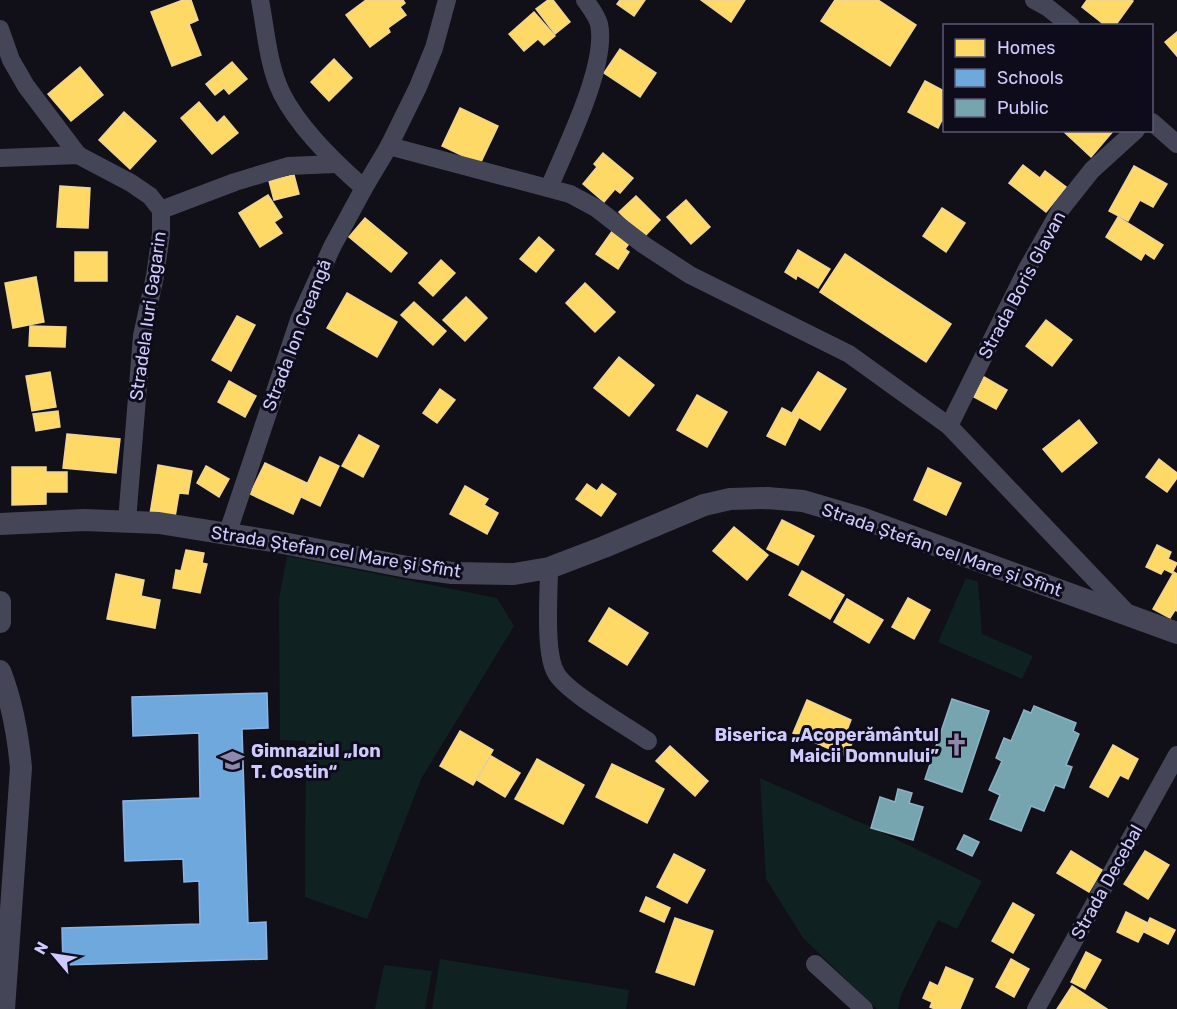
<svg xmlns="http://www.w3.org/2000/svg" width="1177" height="1009" font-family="Rubik,sans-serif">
	<rect width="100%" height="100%" fill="#111018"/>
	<g fill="#102122">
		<path d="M287,556l210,42 17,28 -93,153 -54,140 -62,-22 1,-156 -26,-1 -1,-141z"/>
		<path d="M966,578l12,4 4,52 51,22 -11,23 -84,-37z"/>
		<path d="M760,778l113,50 109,53 -25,48 -19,-9 -37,75 -3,14h-21l-74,-71 -37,-59z"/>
		<path d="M440,959l189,31 -3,19h-194z"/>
		<path d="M384,965l48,6 -7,38h-50z"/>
	</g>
	<g fill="#ffd966" stroke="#f0d493" stroke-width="1.5">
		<path d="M183,0h8l7,20 -9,4 12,31 -29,11 -21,-54z"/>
		<path d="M366,0h37l2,3 -5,4 6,8 -18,13 2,4 -20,15 -24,-32z"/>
		<path d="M548,0h5l17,22 -15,12 -19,-25z"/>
		<path d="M620,0h25l-11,16 -17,-12z"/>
		<path d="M701,0h44l-14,22z"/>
		<path d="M835,0h43l38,25 -26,41 -69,-45z"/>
		<path d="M1087,0h45l1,1 -18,25h-9l-24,-19z"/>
		<path d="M534,12l21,24 -11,9 -6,-6 -14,12 -15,-17z"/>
		<path d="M1177,32v24l-12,-14z"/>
		<path d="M620,49l36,24 -16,24 -36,-24z"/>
		<path d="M334,59l18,19 -23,23 -18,-19z"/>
		<path d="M232,62l15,17 -18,15 -5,-6 -9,7 -9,-11z"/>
		<path d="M80,67l23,28 -32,26 -23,-27z"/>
		<path d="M925,81l19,10v31l-2,-2 -4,8 -30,-16z"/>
		<path d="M199,102l18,21 7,-7 14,17 -26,21 -31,-36z"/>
		<path d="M460,108l38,18 -18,38 -38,-18z"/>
		<path d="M124,112l32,29 -26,28 -31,-29z"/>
		<path d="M1062,130h52l-23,27z"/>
		<path d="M603,153l30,25 -13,15 -5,-4 -11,13 -21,-18 14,-17 -3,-3z"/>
		<path d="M1023,165l17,13 5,-7 21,16 -20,25 -37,-29z"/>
		<path d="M1134,166l33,18 -14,23 -13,-7 -12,21 -19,-10z"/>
		<path d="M294,175l5,19 -25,6 -5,-19z"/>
		<path d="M60,186l30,2 -2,40 -31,-1z"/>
		<path d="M268,195l14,22 -8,5 8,11 -22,14 -21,-34z"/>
		<path d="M636,196l24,24 -16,17 -25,-25z"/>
		<path d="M686,200l24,27 -19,17 -24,-27z"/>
		<path d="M942,208l23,15 -19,29 -23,-16z"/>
		<path d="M1118,217l45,28 -9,14 -9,-6 -4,7 -35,-23z"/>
		<path d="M365,218l42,35 -16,19 -42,-35z"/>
		<path d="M613,230l17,12 -5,7 4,3 -11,17 -22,-15z"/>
		<path d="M539,237l15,13 -18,22 -16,-13z"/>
		<path d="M798,250l32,19 -12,19 -21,-13 -1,4 -11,-7z"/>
		<rect x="75" y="252" width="32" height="29"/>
		<path d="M845,254l106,70 -25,38 -106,-70z"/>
		<path d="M441,260l14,13 -22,23 -14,-13z"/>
		<path d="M36,277l8,45 -31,6 -8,-45z"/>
		<path d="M585,283l30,29 -20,20 -29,-29z"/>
		<path d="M347,293l50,29 -20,35 -50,-29z"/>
		<path d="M466,297l21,21 -22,23 -22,-21z"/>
		<path d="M414,302l32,29 -13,14 -32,-30z"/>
		<path d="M237,316l18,9 -24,46 -19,-11z"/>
		<path d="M1046,320l26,20 -20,26 -26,-20z"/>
		<path d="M30,326l36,1 -1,20 -36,-1z"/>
		<path d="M619,357l35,28 -25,31 -35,-28z"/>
		<path d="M50,372l6,35 -24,4 -6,-35z"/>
		<path d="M818,372l28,17 -26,41 -28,-17z"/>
		<path d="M984,377l23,13 -11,19 -22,-12z"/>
		<path d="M229,381l27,15 -11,21 -27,-15z"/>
		<path d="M440,389l15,11 -18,23 -14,-10z"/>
		<path d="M697,395l30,17 -20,35 -30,-17z"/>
		<path d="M782,408l17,9 -14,28 -18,-9z"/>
		<path d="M58,411l2,16 -24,4 -3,-17z"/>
		<path d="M1079,420l18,23 -35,29 -19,-23z"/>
		<path d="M67,434l53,5 -4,34 -53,-5z"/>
		<path d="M359,435l20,11 -16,31 -21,-11z"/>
		<path d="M320,457l19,9 -19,40 -19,-9z"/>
		<path d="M1159,459l18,14v5l-10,14 -21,-15z"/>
		<path d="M265,463l42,20 -14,31 -43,-20z"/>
		<path d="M158,465l34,6 -4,23 -9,-1 -4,24 -25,-3z"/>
		<path d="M206,466l23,13 -10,18 -22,-14z"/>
		<path d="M12,467h34v5h21v20h-21v12l-34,1z"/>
		<path d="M928,468l33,15 -15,32 -32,-15z"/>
		<path d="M587,484l10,7 5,-7 14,10 -15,22 -25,-17z"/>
		<path d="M465,486l23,13 -4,6 14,8 -11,21 -37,-20z"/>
		<path d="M782,520l32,16 -16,29 -31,-16z"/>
		<path d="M734,527l34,28 -21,25 -34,-29z"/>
		<path d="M1157,545l14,7 -3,7 9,4 -5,10 -8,-4 -3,5 -15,-7z"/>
		<path d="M186,550l18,3 -2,10 5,1 -7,29 -27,-5 3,-18 5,1z"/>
		<path d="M802,571l42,24 -14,24 -41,-24z"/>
		<path d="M1174,572l3,2v37l-2,-1 -5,8 -17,-9z"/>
		<path d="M116,574l28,6 -3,16 19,4 -5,28 -48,-9z"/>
		<path d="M908,598l22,12 -16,29 -22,-12z"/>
		<path d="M847,599l36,21 -14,23 -35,-21z"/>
		<path d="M609,608l39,25 -21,32 -38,-24z"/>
		<path d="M807,700l44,20 -7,18 9,3 -7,15 -53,-23z"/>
		<path d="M460,731l33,19 -20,35 -33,-19z"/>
		<path d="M1113,745l25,14 -10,20 -8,-4 -12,22 -18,-10z"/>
		<path d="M670,746l38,35 -13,15 -39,-35z"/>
		<path d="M491,756l29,17 -15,24 -28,-17z"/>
		<path d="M537,759l47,26 -21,39 -48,-25z"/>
		<path d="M612,764l52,25 -17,34 -51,-26z"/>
		<path d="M1071,851l31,19 -13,22 -32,-19z"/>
		<path d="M1145,851l24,14 -21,34 -24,-15z"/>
		<path d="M674,854l31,16 -18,33 -30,-16z"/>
		<path d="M646,897l24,11 -6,14 -24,-11z"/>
		<path d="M1013,903l21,12 -21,38 -21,-12z"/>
		<path d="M1126,912l22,11 -10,19 -21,-10z"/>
		<path d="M675,918l38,13 -19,54 -38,-13z"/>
		<path d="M1150,918l25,12 -7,14 -24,-12z"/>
		<path d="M1086,952l15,8 -16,29 -14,-7z"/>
		<path d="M1011,959l18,10 -15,28 -18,-10z"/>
		<path d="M946,967l27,12 -13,30h-25l-5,-2 2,-5 -9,-4 7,-16 8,4z"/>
		<path d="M1072,986l35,23h-50z"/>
	</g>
	<path fill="#6fa8dc" stroke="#8cb2e6" stroke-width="1.5" d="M267,693l1,35 -26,1 6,194 18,-1 1,37 -204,6 -1,-37 138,-4 -1,-43 -15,1 -1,-23 -58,2 -2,-60 77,-3 -1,-65 -66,3 -1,-39z"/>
	<g fill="#76a5af" stroke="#90b0c6" stroke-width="1.5">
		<path d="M952,699l37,12 -27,81 -37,-13z"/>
		<path d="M1034,706l42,17 -3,8 6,3 -13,31 6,2 -8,21 -9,-3 -11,26 -13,-5 -10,25 -31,-12 10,-24 -11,-5 13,-29 -6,-3 8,-20 7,3 13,-31 7,3z"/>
		<path d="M898,789l14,4 -3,10 14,4 -10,33 -42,-12 9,-31 15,5z"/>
		<path d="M964,835l15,7 -7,14 -15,-7z"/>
	</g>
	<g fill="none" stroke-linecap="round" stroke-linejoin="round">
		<g stroke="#454558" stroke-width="18">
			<path d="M260,0c6,31 8,66 22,94 18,35 52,68 82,94"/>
			<path d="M1034,0l13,7 24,19"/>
			<path d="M0,29l11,31 15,26 52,69"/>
			<path d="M1152,122l25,22"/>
			<path d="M389,146l181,48 26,14 48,37 46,30 159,79 100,72 180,189"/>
			<path d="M0,158l78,-3 53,28 19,13 11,14v24l-6,42 -13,60 -15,185"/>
			<path d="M549,188c16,-39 59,-123 50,-164 -2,-8 -9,-17 -14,-24"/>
			<path d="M161,210l74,-28 53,-16 48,-2"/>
			<path d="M949,426l78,-157 34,-60 31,-39 44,-40"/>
			<path d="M227,535l72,-215 33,-73 32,-59 25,-42 29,-59 16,-39 13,-48"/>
			<path d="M549,568c0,25 -5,85 7,105 11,20 71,53 92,68"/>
			<path d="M815,964l49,45"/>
			<path d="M1036,1009l141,-254"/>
		</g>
		<g stroke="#454558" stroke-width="22">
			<path d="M0,524l84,-4 75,3 119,19 129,25 45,6 62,1 35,-6 55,-21 100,-42 26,-6 37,-1 36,3 58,17 316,115"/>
			<path d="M0,602v20"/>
			<path d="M0,671c12,31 18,64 21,97l-17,241"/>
		</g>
	</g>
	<defs>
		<symbol id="church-bare" viewBox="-9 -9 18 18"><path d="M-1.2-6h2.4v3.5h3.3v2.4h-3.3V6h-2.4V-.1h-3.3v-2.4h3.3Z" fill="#8c89ac" stroke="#0e0c1b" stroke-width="2.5" paint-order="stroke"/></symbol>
		<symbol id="school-bare" viewBox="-9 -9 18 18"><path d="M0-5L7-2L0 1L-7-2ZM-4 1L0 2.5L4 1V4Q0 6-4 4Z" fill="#8c89ac" stroke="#0e0c1b" stroke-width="2.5" paint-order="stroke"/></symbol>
	</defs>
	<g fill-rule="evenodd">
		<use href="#church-bare" x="940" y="728" width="33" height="33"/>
		<use href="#school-bare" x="216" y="744" width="33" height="33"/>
	</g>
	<g text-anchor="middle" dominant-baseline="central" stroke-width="6" stroke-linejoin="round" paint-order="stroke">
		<g font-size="18" fill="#cecafc" stroke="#0e0c1b">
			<text transform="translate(1022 285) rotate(-62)">Strada Boris Glavan</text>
			<text transform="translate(148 316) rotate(-82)">Stradela Iuri Gagarin</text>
			<text transform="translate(297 335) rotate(-69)">Strada Ion Creangă</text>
			<text transform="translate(942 550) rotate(19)">Strada Ștefan cel Mare și Sfînt</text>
			<text transform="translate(336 552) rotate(9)">Strada Ștefan cel Mare și Sfînt</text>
			<text transform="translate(1107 882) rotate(-61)">Strada Decebal</text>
		</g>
		<g font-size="18" font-weight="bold" fill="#cecafc" stroke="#0e0c1b" text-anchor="end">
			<text x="939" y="735">Biserica „Acoperământul<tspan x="939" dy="21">Maicii Domnului”</tspan></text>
			<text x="251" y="751" text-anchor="start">Gimnaziul „Ion<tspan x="251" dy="21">T. Costin“</tspan></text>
		</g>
	</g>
	<rect x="943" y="24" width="210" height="108" fill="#0e0c1b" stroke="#5b5875" stroke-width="1.5"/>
	<rect x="955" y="39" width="30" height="18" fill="#ffd966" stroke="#5b5875" stroke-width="1.5"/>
	<text x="997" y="54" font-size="18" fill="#cecafc">Homes</text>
	<rect x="955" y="69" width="30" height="18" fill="#6fa8dc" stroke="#5b5875" stroke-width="1.5"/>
	<text x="997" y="84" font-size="18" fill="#cecafc">Schools</text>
	<rect x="955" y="99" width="30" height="18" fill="#76a5af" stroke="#5b5875" stroke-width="1.5"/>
	<text x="997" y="114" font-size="18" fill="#cecafc">Public</text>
	<g transform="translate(54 955) rotate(299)" stroke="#0e0c1b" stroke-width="4.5" paint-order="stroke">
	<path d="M0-4.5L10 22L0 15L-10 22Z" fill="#cecafc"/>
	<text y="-9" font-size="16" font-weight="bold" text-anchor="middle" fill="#cecafc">N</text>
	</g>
</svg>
